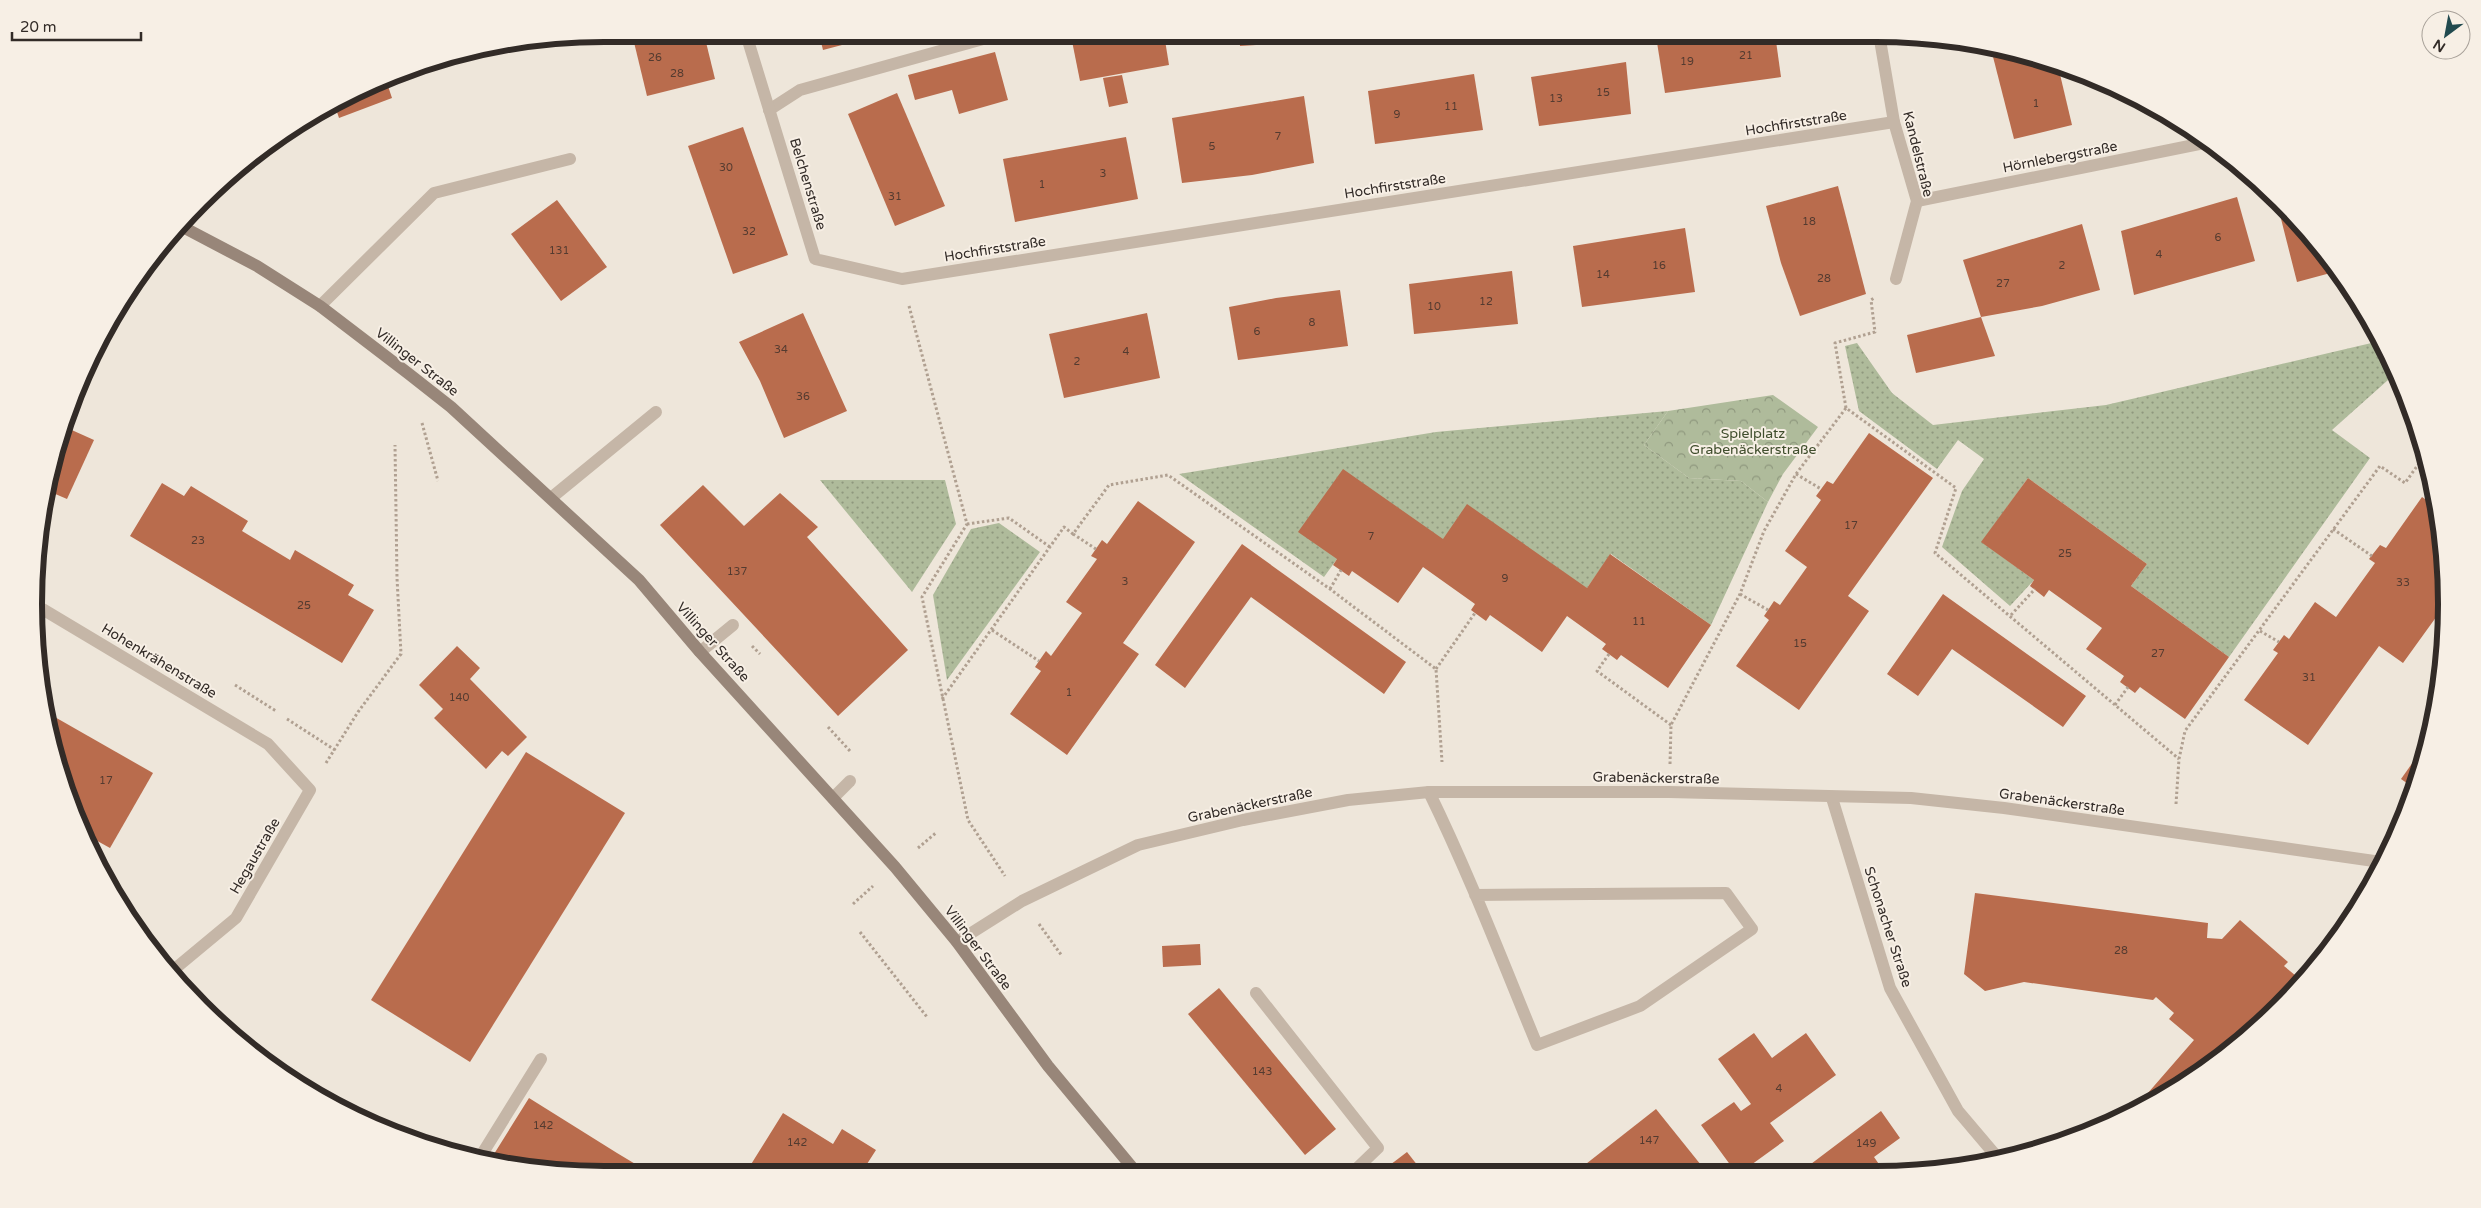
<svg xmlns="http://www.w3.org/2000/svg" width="2481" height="1208" font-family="'Varela Round',sans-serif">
	<defs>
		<pattern id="grass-dots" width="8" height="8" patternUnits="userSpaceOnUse" patternTransform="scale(1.25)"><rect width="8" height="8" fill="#afbb9b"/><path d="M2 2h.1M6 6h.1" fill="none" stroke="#8f987e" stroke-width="1.8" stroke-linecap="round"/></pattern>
		<pattern id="park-crowns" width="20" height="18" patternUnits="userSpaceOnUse" patternTransform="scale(1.25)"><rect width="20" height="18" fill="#afbb9b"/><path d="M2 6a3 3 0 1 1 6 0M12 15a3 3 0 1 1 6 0" fill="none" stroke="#8f987e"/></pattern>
	</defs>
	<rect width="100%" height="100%" fill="#eee6da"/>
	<g fill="url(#grass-dots)">
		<path d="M2380,341l17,31 -65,58 38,28 -141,199 -98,-71 16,-22 -119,-86 -46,64 52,38 -24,26 -68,-59 20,-56 22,-32 -26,-19 -21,29 -78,-58 -14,-65 12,-3 35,50 41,32 173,-20z"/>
		<path d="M1668,411l-24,34 45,33 52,3 27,21 -57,123 -100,-71 -24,34 -144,-49 -106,20 -13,18 -145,-103 257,-42z"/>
		<path d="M820,480h125l11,44 -44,68z"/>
		<path d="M999,523l41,29 -93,128 -14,-85 38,-66z"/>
	</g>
	<path fill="url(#park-crowns)" d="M1773,395l45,32 -35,47 -15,28 -27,-21 -52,-3 -45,-33 24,-34z"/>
	<g fill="#b96c4d">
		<path d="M632,34h72l11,45 -68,17z"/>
		<path d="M819,34h60l1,1 -57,15z"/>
		<path d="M1082,34h82l5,31 -89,16 -9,-45z"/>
		<path d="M1239,34h84l1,7 -84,5z"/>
		<path d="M1670,34h105l6,43 -116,16 -9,-57z"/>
		<path d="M1990,45l68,21 14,59 -58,14z"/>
		<path d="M995,52l13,48 -49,14 -7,-24 -37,10 -7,-25z"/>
		<path d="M1626,62l5,52 -92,12 -8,-49z"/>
		<path d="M1474,74l9,56 -108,14 -7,-53z"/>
		<path d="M1122,75l6,28 -19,4 -6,-29z"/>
		<path d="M386,80l6,18 -53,20 -5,-15z"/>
		<path d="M897,93l48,113 -50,20 -47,-112z"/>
		<path d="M1304,96l10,67 -62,12 -70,8 -10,-65z"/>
		<path d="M743,127l45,128 -55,19 -45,-128z"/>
		<path d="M1126,137l12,62 -123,23 -12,-63z"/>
		<path d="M1838,186l28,108 -66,22 -19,-53 -15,-57z"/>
		<path d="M2237,197l18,64 -121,34 -13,-64z"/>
		<path d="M557,200l50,67 -46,34 -50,-67z"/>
		<path d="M2281,202l42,51 15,18 -41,11 -20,-79z"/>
		<path d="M2082,224l18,66 -58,16 -61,11 14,39 -79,17 -9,-38 74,-18 -18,-57z"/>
		<path d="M1685,228l10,64 -113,15 -9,-61z"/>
		<path d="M1512,271l6,53 -104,10 -5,-50z"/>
		<path d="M1340,290l8,56 -110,14 -9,-53 47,-9z"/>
		<path d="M803,313l44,98 -63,27 -24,-57 -21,-39z"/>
		<path d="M1147,313l13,65 -96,20 -15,-64z"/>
		<path d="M65,427l29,13 -27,59 -21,-9z"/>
		<path d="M1869,433l64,45 -85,118 21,15 -70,99 -63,-44 33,-46 -5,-4 10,-15 6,4 27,-38 -22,-16 36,-51 -5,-4 11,-15 6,3z"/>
		<path d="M1343,469l100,70 24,-35 120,84 23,-34 101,71 -43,63 -47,-33 -4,5 -15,-11 4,-5 -39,-28 -25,36 -52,-37 -4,6 -11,-8 -4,-3 4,-6 -52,-37 -25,36 -46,-32 -3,5 -16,-11 4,-6 -39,-27z"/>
		<path d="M2028,478l119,86 -16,22 98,71 -44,62 -45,-32 -5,6 -15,-11 4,-6 -38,-27 16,-21 -53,-38 -5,7 -14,-11 4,-6 -53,-38z"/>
		<path d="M162,483l22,13 7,-10 57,35 -6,10 48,29 5,-10 59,35 -6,10 26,15 -32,53 -212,-127z"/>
		<path d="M703,485l41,41 36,-33 38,34 -11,10 101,113 -70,66 -178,-191z"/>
		<path d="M2422,497l16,11 9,94 -44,61 -24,-17 -71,99 -64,-45 34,-47 -5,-3 11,-15 5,4 26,-37 21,15 39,-54 -6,-4 11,-14 6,3z"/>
		<path d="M1138,501l57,41 -72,101 16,11 -72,101 -57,-41 31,-43 -6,-4 4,-6 7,-10 5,5 31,-43 -16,-11 31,-43 -6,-3 11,-16 5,4z"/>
		<path d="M1242,544l164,118 -22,32 -133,-97 -66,91 -30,-23z"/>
		<path d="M1943,594l143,102 -23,31 -111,-78 -34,47 -31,-22z"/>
		<path d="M457,646l23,22 -10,11 57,58 -19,19 -6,-5 -16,18 -52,-51 9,-9 -24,-24z"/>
		<path d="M46,712l107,61 -43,75 -27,-15 -19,-46z"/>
		<path d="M2428,741l-14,47 -13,-9z"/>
		<path d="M526,752l99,61 -155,249 -99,-62z"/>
		<path d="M1975,893l233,30 -1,15 15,1 18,-19 48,42 -4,4 17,14 -77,76 -90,53 60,-69 -25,-21 5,-6 -18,-16 -3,3 -129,-18 -39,9 -21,-17z"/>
		<path d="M1200,944l1,21 -38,2 -1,-21z"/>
		<path d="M1219,988l117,141 -31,26 -117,-141z"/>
		<path d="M1754,1033l18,25 34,-25 30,42 -66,48 14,18 -40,29h-10l-33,-45 33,-23 7,9 10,-7 -33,-45z"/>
		<path d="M529,1098l88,55 35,21h-48l-115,-12z"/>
		<path d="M1656,1109l49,61 -128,1z"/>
		<path d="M1881,1111l19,27 -26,19 9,13h-80z"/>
		<path d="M783,1113l50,31 9,-15 34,21 -9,14 14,9 -136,1z"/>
		<path d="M1407,1152l15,19h-40z"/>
	</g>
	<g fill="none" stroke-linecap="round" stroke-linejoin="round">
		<g stroke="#b0a091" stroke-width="3" stroke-dasharray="2.5 2.5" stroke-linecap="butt">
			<path d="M909,306l58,218 -45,73 46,223 37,56"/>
			<path d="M1846,408l-11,-65 40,-11 -4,-32 3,-2"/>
			<path d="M422,423l16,58"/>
			<path d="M1796,474l25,15"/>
			<path d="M967,524l42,-6 41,29"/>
			<path d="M2333,529l39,27"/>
			<path d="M1073,534l23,15"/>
			<path d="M1330,589l11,-19"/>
			<path d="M1740,594l28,16"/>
			<path d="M2011,615l24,-26"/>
			<path d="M992,630l47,31"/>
			<path d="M2260,631l19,11"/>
			<path d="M752,646l8,8"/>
			<path d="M1609,654l-12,17 74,54"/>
			<path d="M1436,669l39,-56"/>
			<path d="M235,685l41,26"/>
			<path d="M942,699l122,-172 9,7 36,-49 59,-10 162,114 106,80 6,93"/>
			<path d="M2115,705l13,-18"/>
			<path d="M287,719l48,31"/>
			<path d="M828,727l22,24"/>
			<path d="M326,763l32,-51 43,-58 -4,-76 -2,-133"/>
			<path d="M1670,764l1,-39 69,-131 24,-63 32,-57 50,-66 110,80 -21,65 244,206"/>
			<path d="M2176,804l3,-45 6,-28 195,-265 25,17 20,-28"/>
			<path d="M918,848l19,-16"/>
			<path d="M853,904l20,-18"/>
			<path d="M1039,924l23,32"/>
			<path d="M860,932l67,85"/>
		</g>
		<g stroke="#c5b6a7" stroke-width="12">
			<path d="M769,110l31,-20 201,-56"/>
			<path d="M320,306l114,-113 136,-34"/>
			<path d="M551,498l105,-86"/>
			<path d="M700,652l33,-27"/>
			<path d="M1429,792c40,82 73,168 108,253l103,-39 112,-77 -26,-36 -251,2"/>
			<path d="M833,798l17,-17"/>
			<path d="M1256,993l122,155 -25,24"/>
			<path d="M479,1159l62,-100"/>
		</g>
		<g stroke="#c5b6a7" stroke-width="12">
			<path d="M746,34l69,225 87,20 992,-157"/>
			<path d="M1879,34l15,88 23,79 -21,78"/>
			<path d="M1917,201l292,-59"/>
			<path d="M34,604l234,140 42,46 -74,128 -65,54"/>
			<path d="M1832,798l58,190 68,123 39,46"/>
			<path d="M957,942l65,-41 116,-56 105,-25 105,-20 81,-8h240l242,6 93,10 377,54"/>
		</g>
		<path stroke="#988679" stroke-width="12" d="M179,225l78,41 63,40 89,68 42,33 188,173 61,72 195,215 62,75 91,124 88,106"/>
	</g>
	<g text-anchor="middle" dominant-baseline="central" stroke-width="4" stroke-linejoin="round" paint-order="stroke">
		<g font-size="11" fill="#543b30">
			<text x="1746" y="55">21</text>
			<text x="655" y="57">26</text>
			<text x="1687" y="61">19</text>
			<text x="677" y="73">28</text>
			<text x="1603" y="92">15</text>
			<text x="1556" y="98">13</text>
			<text x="2036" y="103">1</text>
			<text x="1451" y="106">11</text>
			<text x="1397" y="114">9</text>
			<text x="1278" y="136">7</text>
			<text x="1212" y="146">5</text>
			<text x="726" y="167">30</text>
			<text x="1103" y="173">3</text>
			<text x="1042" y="184">1</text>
			<text x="895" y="196">31</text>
			<text x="1809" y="221">18</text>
			<text x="749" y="231">32</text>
			<text x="2218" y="237">6</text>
			<text x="559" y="250">131</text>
			<text x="2159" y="254">4</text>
			<text x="1659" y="265">16</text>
			<text x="2062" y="265">2</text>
			<text x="1603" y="274">14</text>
			<text x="1824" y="278">28</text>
			<text x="2003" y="283">27</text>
			<text x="1486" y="301">12</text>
			<text x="1434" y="306">10</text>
			<text x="1312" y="322">8</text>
			<text x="1257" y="331">6</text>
			<text x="781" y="349">34</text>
			<text x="1126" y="351">4</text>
			<text x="1077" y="361">2</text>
			<text x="803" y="396">36</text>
			<text x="1851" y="525">17</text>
			<text x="1371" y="536">7</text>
			<text x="198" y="540">23</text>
			<text x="2065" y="553">25</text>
			<text x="737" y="571">137</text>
			<text x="1505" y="578">9</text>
			<text x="1125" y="581">3</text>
			<text x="2403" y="582">33</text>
			<text x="304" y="605">25</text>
			<text x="1639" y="621">11</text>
			<text x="1800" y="643">15</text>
			<text x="2158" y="653">27</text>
			<text x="2309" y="677">31</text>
			<text x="1069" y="692">1</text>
			<text x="459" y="697">140</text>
			<text x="106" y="780">17</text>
			<text x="2121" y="950">28</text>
			<text x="1262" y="1071">143</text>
			<text x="1779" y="1088">4</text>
			<text x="543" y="1125">142</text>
			<text x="1649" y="1140">147</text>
			<text x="797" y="1142">142</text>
			<text x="1866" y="1143">149</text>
		</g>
		<g font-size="14" fill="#322b27" stroke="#f7efe5">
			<text transform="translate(1796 123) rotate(-9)">Hochfirststraße</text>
			<text transform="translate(1918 154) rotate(76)">Kandelstraße</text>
			<text transform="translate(2060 157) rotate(-11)">Hörnlebergstraße</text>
			<text transform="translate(808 184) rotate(73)">Belchenstraße</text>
			<text transform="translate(1395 186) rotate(-9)">Hochfirststraße</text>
			<text transform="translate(995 249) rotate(-9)">Hochfirststraße</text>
			<text transform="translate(417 362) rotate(38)">Villinger Straße</text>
			<text transform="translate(713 642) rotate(48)">Villinger Straße</text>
			<text transform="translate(159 661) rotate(31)">Hohenkrähenstraße</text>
			<text transform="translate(1656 778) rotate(1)">Grabenäckerstraße</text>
			<text transform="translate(2062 802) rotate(8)">Grabenäckerstraße</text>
			<text transform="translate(1250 805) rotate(-12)">Grabenäckerstraße</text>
			<text transform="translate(255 856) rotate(-60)">Hegaustraße</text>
			<text transform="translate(1888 927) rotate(72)">Schonacher Straße</text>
			<text transform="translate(978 948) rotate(53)">Villinger Straße</text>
		</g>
		<g font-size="14" fill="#404e2d" stroke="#f7efe5">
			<text x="1753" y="433">Spielplatz<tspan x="1753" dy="16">Grabenäckerstraße</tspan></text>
		</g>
	</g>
	<path d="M0 0H2481V1208H0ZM604 42H1876A562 562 0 0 1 2438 604V604A562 562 0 0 1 1876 1166H604A562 562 0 0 1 42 604V604A562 562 0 0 1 604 42Z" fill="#f7efe5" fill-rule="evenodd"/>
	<path fill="none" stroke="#322b27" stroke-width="6" d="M604 42H1876A562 562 0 0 1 2438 604V604A562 562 0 0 1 1876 1166H604A562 562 0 0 1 42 604V604A562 562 0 0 1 604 42Z"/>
	<g transform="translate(2446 35) rotate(212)"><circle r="24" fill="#f7efe5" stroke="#a8a199"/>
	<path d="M0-4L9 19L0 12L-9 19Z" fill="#214a4f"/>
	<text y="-8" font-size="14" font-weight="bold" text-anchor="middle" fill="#322b27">N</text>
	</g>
	<path d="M12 32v8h129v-8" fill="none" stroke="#322b27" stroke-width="2.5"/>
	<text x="20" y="32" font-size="15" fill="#322b27" stroke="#f7efe5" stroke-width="4" paint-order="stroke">20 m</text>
</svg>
